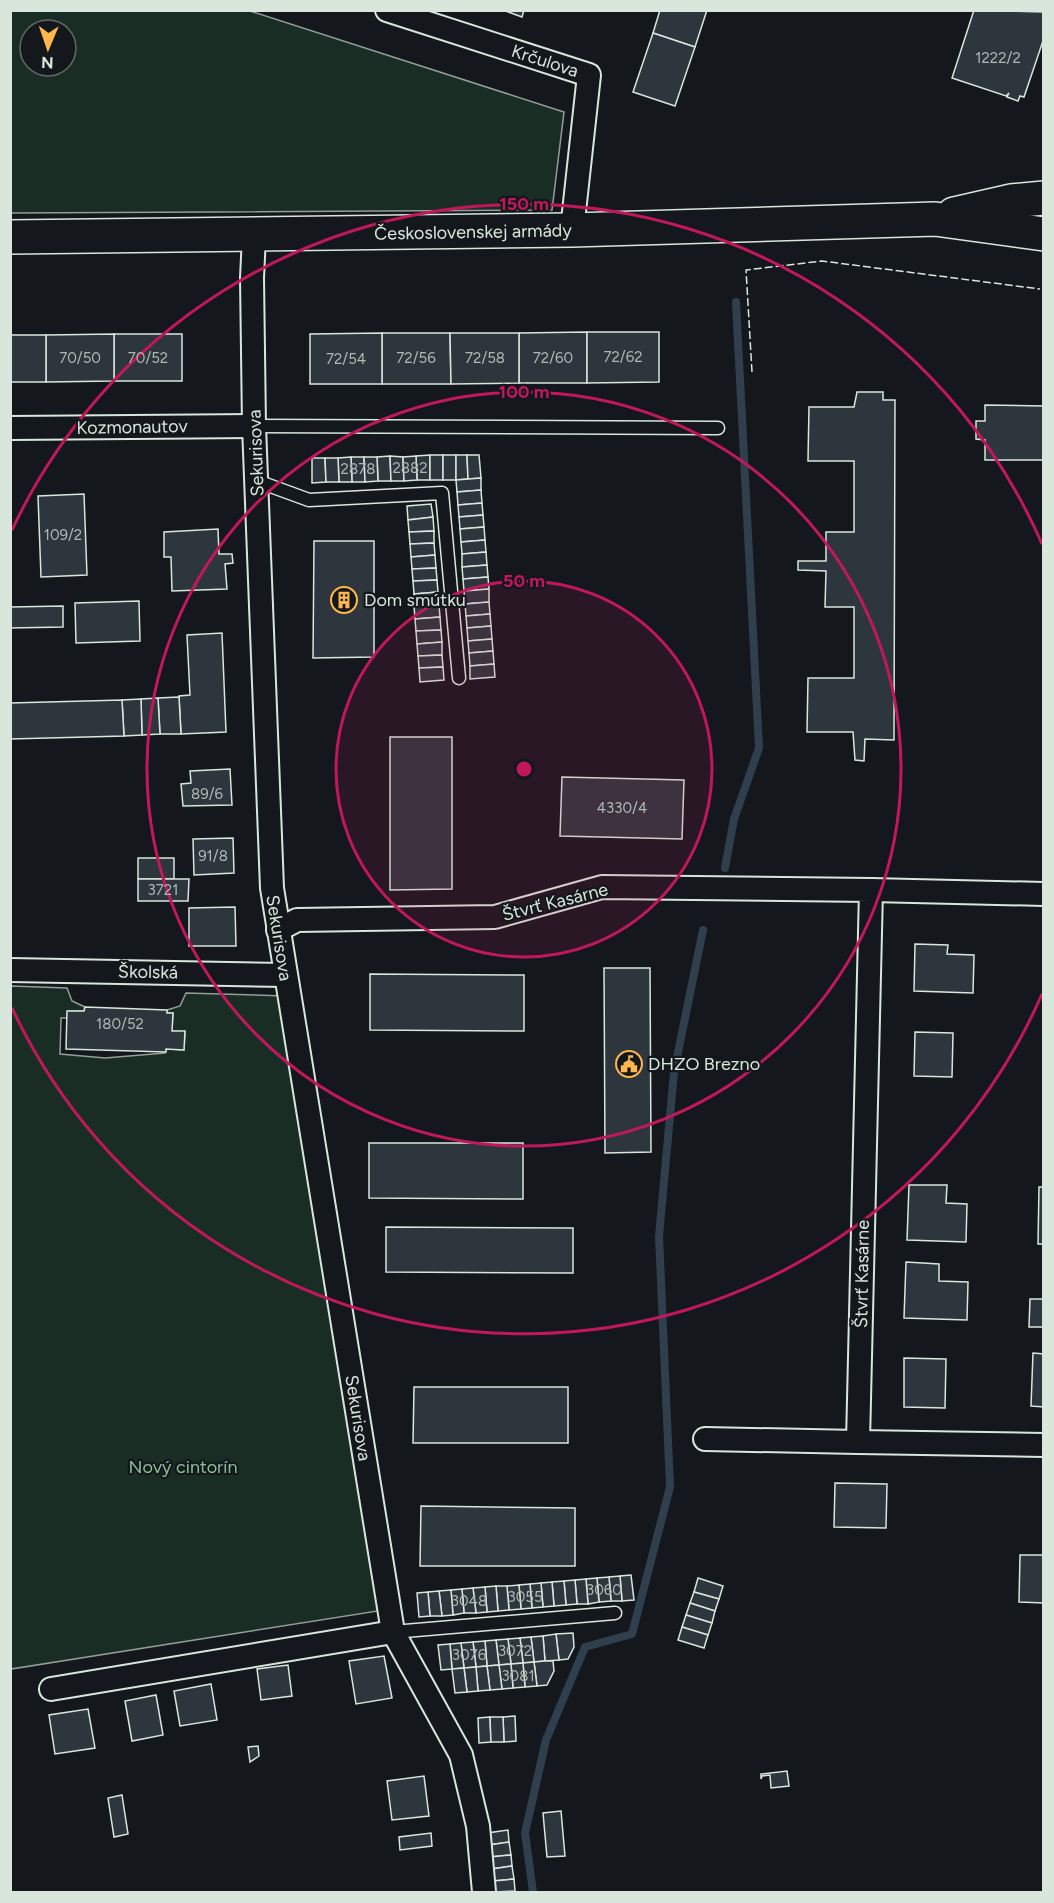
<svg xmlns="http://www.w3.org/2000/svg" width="1054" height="1903" font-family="Figtree,sans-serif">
	<rect width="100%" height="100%" fill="#14181c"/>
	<g fill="#1a2d24" stroke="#939e99" stroke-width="1.5" fill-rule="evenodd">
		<path d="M10,11h240l314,101 -12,98 -541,3zM30,30h36v36h-36z"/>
		<path d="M11,986l56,2 5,13 13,6 -1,4h-16l-1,7h-6l-1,36 45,4 60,-5 1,-4 18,1 1,-18 -13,-1 1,-18h-6v-3l13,-4 6,-13 100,3 92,615 -367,58z"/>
	</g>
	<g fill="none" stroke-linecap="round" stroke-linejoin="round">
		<g stroke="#2f3f4d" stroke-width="8">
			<path d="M725,868l9,-49 25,-71 -23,-446"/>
			<path d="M533,1892l-8,-59 21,-93 39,-93 47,-13 38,-147 -11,-251 15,-164 29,-142"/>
		</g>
	</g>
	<g fill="#2c363c" stroke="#d8e6dc" stroke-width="1.5">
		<path d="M503,10h21l-2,7z"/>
		<path d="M660,10h47l-12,37 -42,-14z"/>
		<path d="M974,10l70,2v26l-20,59 -4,-1 -2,5 -11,-4 2,-4 -3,3 -54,-18z"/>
		<path d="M653,33l42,14 -20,59 -42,-14z"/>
		<path d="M587,332v51h-68v-50z"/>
		<path d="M587,332h72v50l-72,1z"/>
		<path d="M382,333h68l1,51h-69z"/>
		<path d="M382,333v51h-72v-50z"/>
		<path d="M450,333h69v50l-68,1z"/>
		<rect x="114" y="334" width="68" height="47"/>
		<path d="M114,334v47l-68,1v-47z"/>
		<rect x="10" y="335" width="36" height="47"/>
		<path d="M857,392h26v8h12l-1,340 -29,-1 -1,22 -9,-1 -2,-28h-46l1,-54h46v-71h-29l1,-36 -28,-1v-9h28v-29h28v-71h-46l1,-54h45z"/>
		<path d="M985,405l59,1v54h-59v-20l-9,-1v-18h9z"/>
		<path d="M430,455v25h-13l-1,-24z"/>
		<rect x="430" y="455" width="13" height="25"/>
		<rect x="443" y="455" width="13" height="25"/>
		<path d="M456,455h11l1,24 -12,1z"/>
		<path d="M467,455h12l2,23 -13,1z"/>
		<path d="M390,456l1,25h-13l-1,-24z"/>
		<path d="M390,456l13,1 1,24h-13z"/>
		<path d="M416,456l1,24 -13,1 -1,-24z"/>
		<path d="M351,457h13l1,25h-13z"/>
		<path d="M351,457l1,25h-13l-1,-24z"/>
		<path d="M364,457h13l1,24 -13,1z"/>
		<path d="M312,458h13l1,24 -14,1z"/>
		<path d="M325,458h13l1,24h-13z"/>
		<path d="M481,478v12l-24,2 -1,-12z"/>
		<path d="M481,490l1,13 -24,2 -1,-13z"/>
		<path d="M84,494l3,81 -46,2 -3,-81z"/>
		<path d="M482,503l1,12 -24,2 -1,-12z"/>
		<path d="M431,504l2,13 -25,3 -1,-14z"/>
		<path d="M483,515l1,12 -24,2 -1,-12z"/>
		<path d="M433,517l1,14 -25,1 -1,-12z"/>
		<path d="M484,527l1,13 -24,2 -1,-13z"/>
		<path d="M218,529l1,25h13l1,9 -8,1 2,25 -55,2 -1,-34h-7v-25z"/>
		<path d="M434,531v12l-24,1 -1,-12z"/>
		<path d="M485,540l1,12 -24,2 -1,-12z"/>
		<path d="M314,541h60v116l-61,1z"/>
		<path d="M434,543l1,12 -24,2 -1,-13z"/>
		<path d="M486,552l1,13 -25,2v-13z"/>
		<path d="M435,555l1,13 -24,1 -1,-12z"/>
		<path d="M487,565l1,12 -25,2 -1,-12z"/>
		<path d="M436,568l1,12 -24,1 -1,-12z"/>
		<path d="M488,577l1,12 -25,2 -1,-12z"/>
		<path d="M437,580l1,12 -24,2 -1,-13z"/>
		<path d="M489,589v13l-24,2 -1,-13z"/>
		<path d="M438,592l1,13 -25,1v-12z"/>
		<path d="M139,601l1,40 -64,2 -1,-40z"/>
		<path d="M489,602l1,12 -24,2 -1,-12z"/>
		<path d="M439,605l1,12 -25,2 -1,-13z"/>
		<path d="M63,606v21l-53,1v-21z"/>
		<path d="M490,614l1,12 -24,2 -1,-12z"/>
		<path d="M440,617l1,13 -25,1 -1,-12z"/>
		<path d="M491,626l1,13 -24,2 -1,-13z"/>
		<path d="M441,630l1,12 -25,2 -1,-13z"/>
		<path d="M222,633l4,99 -45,2 -2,-38 11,-1 -3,-60z"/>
		<path d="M492,639l1,12 -24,2 -1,-12z"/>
		<path d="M442,642v13l-24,1 -1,-12z"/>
		<path d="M493,651l1,13 -24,2 -1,-13z"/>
		<path d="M442,655l1,12 -24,1 -1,-12z"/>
		<path d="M494,664l1,13 -25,2v-13z"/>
		<path d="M443,667l1,13 -24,2 -1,-14z"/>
		<path d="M179,697l2,37h-21l-2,-36z"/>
		<path d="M158,698l2,36 -18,1 -1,-36z"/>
		<path d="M141,699l1,36 -18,1 -2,-36z"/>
		<path d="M122,700l2,36 -114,3v-36z"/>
		<path d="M390,737h62v152l-62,1z"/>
		<path d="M230,769l2,36 -49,1 -2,-22 10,-1 -1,-12z"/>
		<path d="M562,777l122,3 -2,59 -122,-3z"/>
		<path d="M233,838l1,35 -40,2 -1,-36z"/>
		<rect x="138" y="858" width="36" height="21"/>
		<path d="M138,879h51l-1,22h-50z"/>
		<path d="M235,907l1,39h-47v-38z"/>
		<path d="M915,944l33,1 -1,9 27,1 -1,38 -59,-2z"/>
		<path d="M604,968h46l1,184 -46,1z"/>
		<path d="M370,974l154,1v56l-154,-1z"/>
		<path d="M85,1007l82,3v3h6l-1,18h13l-1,19 -18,-1v3l-100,-3 1,-38h17z"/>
		<path d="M915,1032l38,1 -1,44 -38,-1z"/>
		<path d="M369,1143h154v56l-154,-1z"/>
		<path d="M909,1185h38l-1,18 21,1 -1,38 -59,-2z"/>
		<path d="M1039,1187h5v57h-6z"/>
		<path d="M386,1227l187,1v45l-187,-1z"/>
		<path d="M906,1262l33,2v17l29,1 -1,38 -63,-2z"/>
		<path d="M1030,1299h14v28h-15z"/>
		<path d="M1033,1353l11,1v53l-13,-1z"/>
		<path d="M904,1358l42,1 -1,49 -41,-1z"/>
		<path d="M414,1387h154v56h-155z"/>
		<path d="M835,1483l52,1 -1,44 -52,-1z"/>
		<path d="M421,1506l154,2v58h-155z"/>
		<path d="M1020,1555h24v48l-25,-1z"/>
		<path d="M631,1575l3,25 -12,1 -2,-25z"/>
		<path d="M620,1576l2,25h-11l-2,-24z"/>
		<path d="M609,1577l2,24 -12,1 -2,-24z"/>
		<path d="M597,1578l2,24 -11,2 -2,-25z"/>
		<path d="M698,1578l25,8 -4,13 -25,-7z"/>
		<path d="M586,1579l2,25h-11l-2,-24z"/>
		<path d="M575,1580l2,24 -11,1 -2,-24z"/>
		<path d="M564,1581l2,24 -12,1 -2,-24z"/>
		<path d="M552,1582l2,24 -11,1 -2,-24z"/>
		<path d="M541,1583l2,24 -11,1 -2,-24z"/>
		<path d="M530,1584l2,24 -11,1 -2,-24z"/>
		<path d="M519,1585l2,24 -12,1 -2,-24z"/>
		<path d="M496,1586h11l2,24 -11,1z"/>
		<path d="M496,1586l2,25 -11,1 -2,-25z"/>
		<path d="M485,1587l2,25 -11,1 -3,-25z"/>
		<path d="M473,1588l3,25h-12l-2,-24z"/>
		<path d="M462,1589l2,24 -11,2 -2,-25z"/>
		<path d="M451,1590l2,25 -11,1 -3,-25z"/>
		<path d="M439,1591l3,25h-12l-2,-24z"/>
		<path d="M428,1592l2,24 -11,1 -2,-24z"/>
		<path d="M694,1592l25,7 -4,12 -25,-8z"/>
		<path d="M690,1603l25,8 -3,12 -26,-8z"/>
		<path d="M686,1615l26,8 -4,12 -26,-8z"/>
		<path d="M682,1627l26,8 -4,13 -26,-8z"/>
		<path d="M573,1633l1,14 -6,12 -9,1 -3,-26z"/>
		<path d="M556,1634l3,26 -14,1 -2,-25z"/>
		<path d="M543,1636l2,25 -11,1 -3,-25z"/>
		<path d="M531,1637l3,25 -11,1 -3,-25z"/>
		<path d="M520,1638l3,25 -12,1 -3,-25z"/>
		<path d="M508,1639l3,25 -12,1 -3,-25z"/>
		<path d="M496,1640l3,25 -12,1 -2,-25z"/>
		<path d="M485,1641l2,25 -11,1 -3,-25z"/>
		<path d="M473,1642l3,25 -12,1 -3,-25z"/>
		<path d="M461,1643l3,25 -12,1 -2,-25z"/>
		<path d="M450,1644l2,25 -11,1 -3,-25z"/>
		<path d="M384,1656l8,42 -36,6 -7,-43z"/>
		<path d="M545,1661h8l1,10 -7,14 -10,1 -3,-24z"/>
		<path d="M534,1662l3,24 -12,1 -2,-24z"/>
		<path d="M523,1663l2,24 -12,1 -2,-24z"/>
		<path d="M511,1664l2,24 -11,1 -3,-24z"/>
		<path d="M288,1665l4,31 -31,4 -4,-31z"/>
		<path d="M499,1665l3,24 -12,1 -3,-24z"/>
		<path d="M487,1666l3,24 -12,1 -2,-24z"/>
		<path d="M476,1667l2,24 -11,1 -3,-24z"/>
		<path d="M464,1668l3,24 -12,1 -3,-24z"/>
		<path d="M211,1684l6,36 -37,6 -6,-35z"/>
		<path d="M156,1695l7,40 -31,6 -7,-40z"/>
		<path d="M88,1709l7,39 -40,6 -6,-39z"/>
		<path d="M515,1716l1,25 -12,1 -1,-25z"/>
		<path d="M490,1717l1,25 -12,1 -1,-25z"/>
		<path d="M490,1717h13l1,25h-13z"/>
		<path d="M258,1746l1,10 -9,6 -2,-15z"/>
		<path d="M787,1771l2,15 -18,2 -1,-13 -8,1 -1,3v-5z"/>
		<path d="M424,1776l5,40 -37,4 -5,-39z"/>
		<path d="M122,1795l6,39 -14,3 -6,-39z"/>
		<path d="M561,1811l4,45 -18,1 -4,-44z"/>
		<path d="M508,1830l1,12 -20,3 -2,-12z"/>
		<path d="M431,1833l1,13 -32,4 -1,-13z"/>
		<path d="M509,1842l2,13 -21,2 -1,-12z"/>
		<path d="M511,1855l1,11 -20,3 -2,-12z"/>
		<path d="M512,1866l2,13 -21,2 -1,-12z"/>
		<path d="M514,1879l1,12 -20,1 -2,-11z"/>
	</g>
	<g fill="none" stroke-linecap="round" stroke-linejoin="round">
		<defs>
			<g id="service">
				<path d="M254,426l464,2"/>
				<path d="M257,481l52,19 133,-7 17,185"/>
				<path d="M393,1632l222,-19"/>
			</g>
			<g id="minor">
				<path d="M387,10l202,65 -17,155"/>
				<path d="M254,236l-2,42 2,148 18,462 121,744 68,123 17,71 6,66"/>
				<path d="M10,428l244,-2"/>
				<path d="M871,890l173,4"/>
				<path d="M278,930l19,-10 198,-3 107,-30 269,3 -13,552 186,3"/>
				<path d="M10,970l275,5"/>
				<path d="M705,1439l153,3"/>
				<path d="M51,1689l342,-57"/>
			</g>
			<g id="primary">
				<path d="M954,214l57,-13 33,-3"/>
				<path d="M10,237l562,-7 363,-11 109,15"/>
			</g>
		</defs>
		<use href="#service" stroke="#d8e6dc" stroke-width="15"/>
		<use href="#minor" stroke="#d8e6dc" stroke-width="26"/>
		<use href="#primary" stroke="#d8e6dc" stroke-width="36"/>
		<use href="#service" stroke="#14181c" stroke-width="12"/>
		<use href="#minor" stroke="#14181c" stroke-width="22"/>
		<use href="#primary" stroke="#14181c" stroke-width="33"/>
		<path stroke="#d8e6dc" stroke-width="1.5" stroke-dasharray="8 3" stroke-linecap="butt" d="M752,372l-6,-102 76,-9 218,28"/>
	</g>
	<circle cx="524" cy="769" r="188" fill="#c2185b" fill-opacity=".12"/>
	<g fill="none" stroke="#c2185b" stroke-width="3">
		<circle cx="524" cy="769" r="188"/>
		<circle cx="524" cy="769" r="377"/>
		<path d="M1042 994A565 565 0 0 1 12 1008M12 530A565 565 0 0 1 1042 544"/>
	</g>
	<defs>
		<symbol id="building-ring" viewBox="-11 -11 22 22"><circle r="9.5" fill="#14181c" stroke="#ffb74d" stroke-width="1.5"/><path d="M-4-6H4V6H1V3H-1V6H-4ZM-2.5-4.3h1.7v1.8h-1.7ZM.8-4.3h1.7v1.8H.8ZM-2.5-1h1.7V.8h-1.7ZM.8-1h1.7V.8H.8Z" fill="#ffb74d"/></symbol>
		<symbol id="civic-ring" viewBox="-11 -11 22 22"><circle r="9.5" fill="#14181c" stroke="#ffb74d" stroke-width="1.5"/><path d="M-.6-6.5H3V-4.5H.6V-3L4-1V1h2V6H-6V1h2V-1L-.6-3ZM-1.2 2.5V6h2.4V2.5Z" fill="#ffb74d"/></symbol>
	</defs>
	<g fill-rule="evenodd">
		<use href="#building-ring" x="329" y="585" width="30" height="30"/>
		<use href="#civic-ring" x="614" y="1049" width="30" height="30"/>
	</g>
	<g text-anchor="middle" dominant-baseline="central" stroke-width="4.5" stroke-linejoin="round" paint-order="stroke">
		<g font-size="15" fill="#adbab4">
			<text x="998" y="58">1222/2</text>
			<text x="623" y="357">72/62</text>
			<text x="80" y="358">70/50</text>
			<text x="148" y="358">70/52</text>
			<text x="416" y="358">72/56</text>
			<text x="485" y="358">72/58</text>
			<text x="553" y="358">72/60</text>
			<text x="346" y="359">72/54</text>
			<text x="410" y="468">2882</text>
			<text x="358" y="469">2878</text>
			<text x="63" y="535">109/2</text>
			<text x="207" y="794">89/6</text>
			<text x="622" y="808">4330/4</text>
			<text x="213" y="856">91/8</text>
			<text x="163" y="890">3721</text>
			<text x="120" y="1024">180/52</text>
			<text x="604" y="1590">3060</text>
			<text x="525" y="1597">3055</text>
			<text x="469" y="1601">3048</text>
			<text x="515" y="1651">3072</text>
			<text x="469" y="1655">3076</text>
			<text x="518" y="1676">3081</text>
		</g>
		<g font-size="18" fill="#d8e6dc" stroke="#14181c">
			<text transform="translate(545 61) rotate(18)">Krčulova</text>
			<text transform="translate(473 232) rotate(-1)">Československej armády</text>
			<text transform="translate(132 427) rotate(-1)">Kozmonautov</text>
			<text transform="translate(256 453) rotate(-92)">Sekurisova</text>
			<text transform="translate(555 902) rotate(-14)">Štvrť Kasárne</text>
			<text transform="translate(279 938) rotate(81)">Sekurisova</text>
			<text transform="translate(148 972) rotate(1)">Školská</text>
			<text transform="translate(862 1274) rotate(-89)">Štvrť Kasárne</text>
			<text transform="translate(358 1418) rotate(81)">Sekurisova</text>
		</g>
		<g font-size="18" fill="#d8e6dc" stroke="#14181c" text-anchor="start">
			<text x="364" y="600">Dom smútku</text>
			<text x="648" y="1064">DHZO Brezno</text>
		</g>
		<g font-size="18" fill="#8ac095" stroke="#14181c">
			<text x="183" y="1467">Nový cintorín</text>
		</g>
	</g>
	<circle cx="524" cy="769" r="9" fill="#c2185b" stroke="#14181c" stroke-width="3"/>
	<g font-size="18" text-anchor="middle" font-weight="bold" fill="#c2185b" stroke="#14181c" stroke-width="4.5" stroke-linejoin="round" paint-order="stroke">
		<text x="524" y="210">150 m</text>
		<text x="524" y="398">100 m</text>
		<text x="524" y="587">50 m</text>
	</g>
	<rect width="1054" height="1903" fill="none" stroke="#d8e6dc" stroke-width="24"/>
	<g transform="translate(48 48) rotate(182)"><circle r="28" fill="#14181c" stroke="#626a69" stroke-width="1.5"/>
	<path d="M0-4.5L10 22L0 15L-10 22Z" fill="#ffb74d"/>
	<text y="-9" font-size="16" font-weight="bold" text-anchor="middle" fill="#d8e6dc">N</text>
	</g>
</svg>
